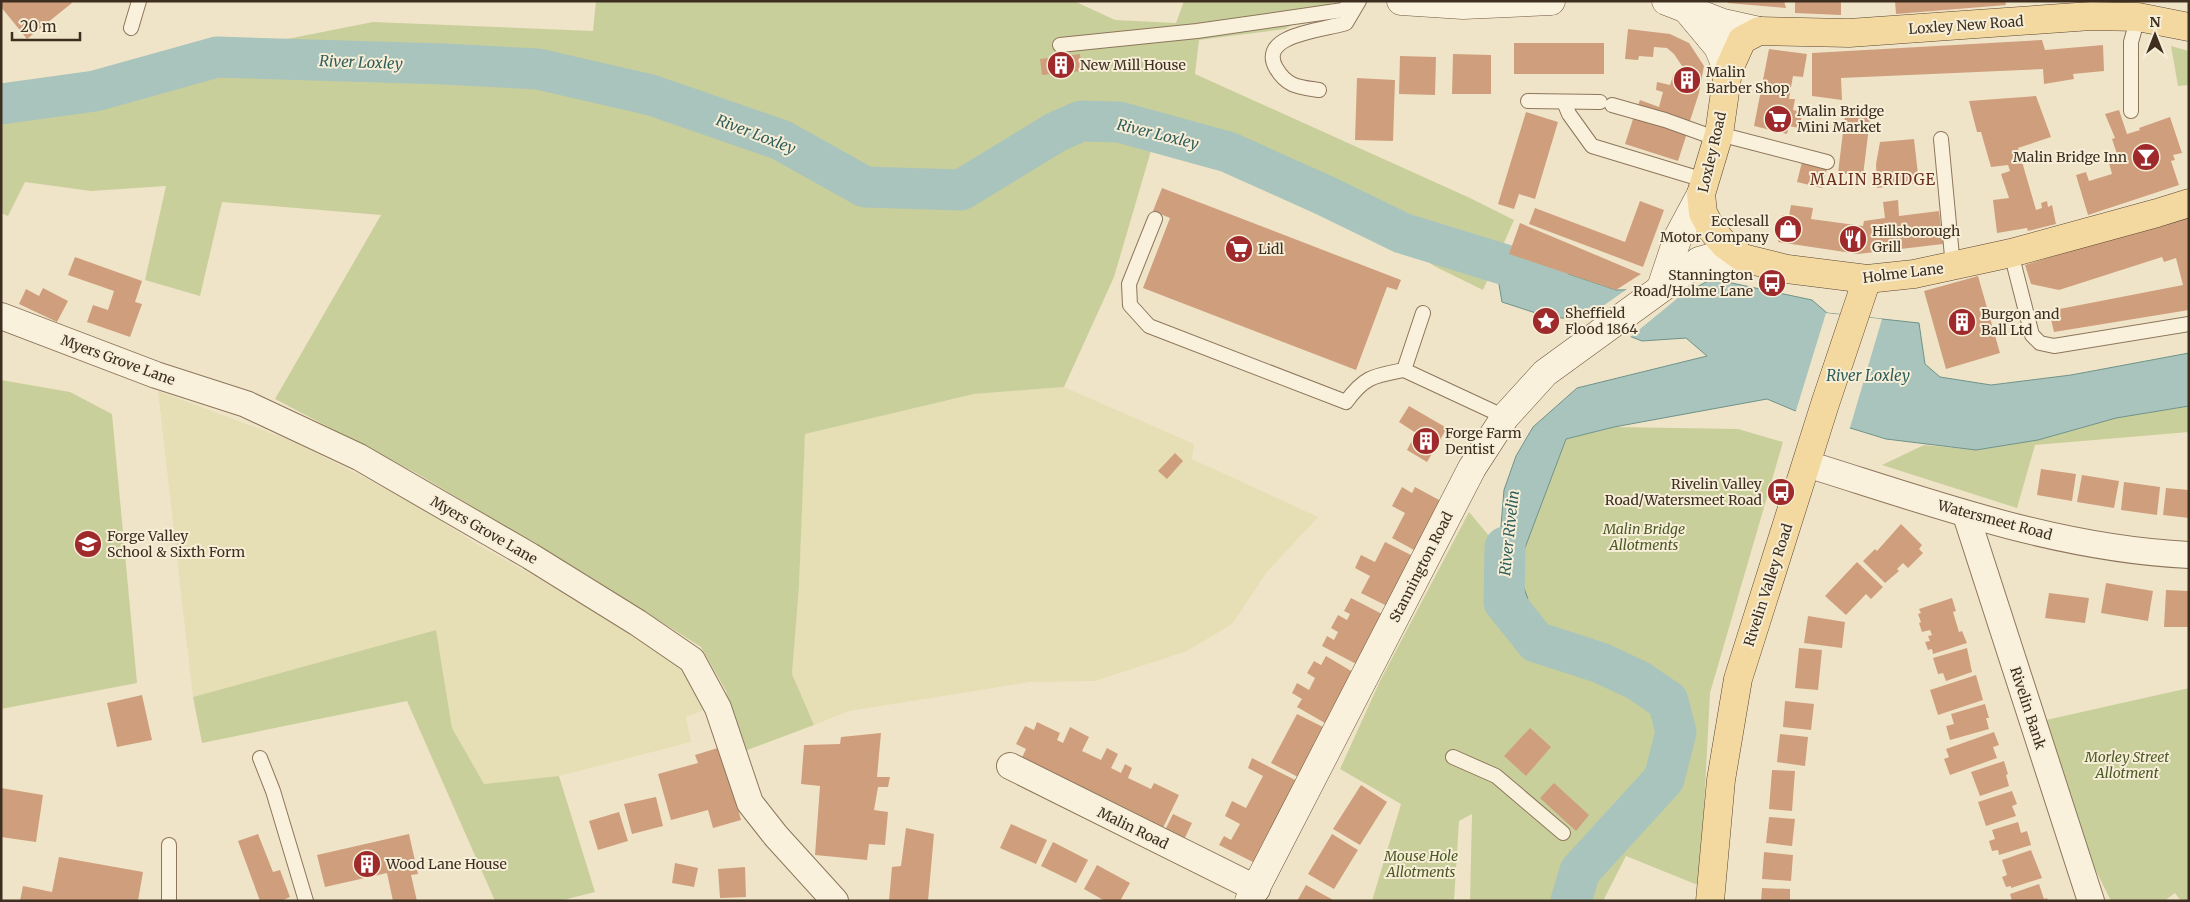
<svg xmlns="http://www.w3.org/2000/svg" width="2190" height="902" font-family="Merriweather,serif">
	<rect width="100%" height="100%" fill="#f0e4c8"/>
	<g fill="#e6deb5">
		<path d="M1064,387l130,57 -2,15 126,58 -51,55 -35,52 -45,27 -92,30 -65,1 -181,29 -35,14 -22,-51 7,-88 6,-152 169,-40z"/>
		<path d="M158,391l134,50 113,57 70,45 164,92 55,43 10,32 -18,7 5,25 -132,34 -75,8 -32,-56 -16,-98 -243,67z"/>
	</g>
	<g fill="#c9cf9b">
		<path d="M596,1h478l41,19 61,3 8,-22h151l-50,28 -86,11 -4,34 275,124 44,22 -31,70 -49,-24 -41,-30 -240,-92 -39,133 -50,110 -90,7 -169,40 -6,152 -7,88 22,51 -72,27 -16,-61 -25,-44 -114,-72 -169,-101 -143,-75 106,-184 -159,-13 -22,94 -55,-16 21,-94 -75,5 -66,-9 -17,34 -7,-3v-125l81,9 77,-18 67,-28 147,-29 220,9z"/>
		<path d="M2171,46l18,5v34l-11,1z"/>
		<path d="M1,380l69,12 42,22 25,269 -136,26z"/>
		<path d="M2189,406v26l-154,13 -18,63 -135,-43 42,-20 53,5 61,-10 78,-22z"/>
		<path d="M1614,427l124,2 45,13 -73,251 -10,193 -74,-30 -23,45h-133l2,-87 -13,7 -5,80h-82l29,-97 -61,-35 40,-88 89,-169 48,57 49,-130z"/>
		<path d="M436,630l16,98 32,56 75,-8 36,116 -36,9h-64l-88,-200 -205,42 -9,-46z"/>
		<path d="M2189,688v213h-8l-6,-8 -11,8h-53l-16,-32 -49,-149z"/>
	</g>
	<path fill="#a9c4bc" stroke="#6f938a" d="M1518,257l98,33 77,-1 15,-8 19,1 85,18 15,13 92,10 6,41 15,13 51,8 80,-10 118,-22v53l-73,12 -78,22 -62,10 -90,-11 -88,-27 -31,-13 -153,28 -48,12 -49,130 11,30 -29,5 -1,-43 6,-71 12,-34 17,-29 44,-39 130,-32 -21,-18 -44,3 -59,-23h-32l-49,-16 -7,-41z"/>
	<g fill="#f0e4c8">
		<path d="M1630,287h53l7,1 -61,50 -46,-18z"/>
		<path d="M1826,313l56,6 -33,112 -54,-17z"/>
	</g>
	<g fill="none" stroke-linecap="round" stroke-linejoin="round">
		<g stroke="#a9c4bc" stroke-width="41">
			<path d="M1,104l94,-13 122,-34 227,7 94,5 113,26 130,45 84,47 96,3 95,-58 25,-11 38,1 109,30 98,44 76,37 146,45"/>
			<path d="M1505,547l-1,55 32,40 65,21 38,18 29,20 8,31 -12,47 -84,92 -9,30"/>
		</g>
	</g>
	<g fill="#cf9f7d">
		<path d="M1,1h70l1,2 -45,36 -26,-32z"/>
		<path d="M1727,1h57l2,7 -58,-5z"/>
		<path d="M1795,1h46v14l-46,-2z"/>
		<path d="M1895,1h110l1,4 -110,9z"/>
		<path d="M1628,29l42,5 19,9 15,23 -5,27 -11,34 -51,-19 3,-8 19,7 4,-15 -7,-2 1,-8 13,3 4,-12 8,2 2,-6 -10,-15 -7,-6 -13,-1 -1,10 -14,-1 -1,4 -13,-1z"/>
		<path d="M2042,40l3,10 58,-5 1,26 -31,3 1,5 -30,5 -1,-15 -202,9 1,22 -30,-4v-43z"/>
		<rect x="1514" y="43" width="90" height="31"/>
		<path d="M1769,49l38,5 -4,23 -10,-1 -4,23h6l-2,11 10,2 -4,16 -10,-2 -2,8 -33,-8z"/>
		<path d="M1080,54l2,17 -40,4 -2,-16z"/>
		<path d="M1453,54l38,1v39h-39z"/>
		<path d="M1400,56l36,1 -1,38 -36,-1z"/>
		<path d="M1357,78l38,2 -2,61 -38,-1z"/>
		<path d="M2036,96l15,41 -33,11 18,62 6,-2 -1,-5 6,-2 1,6 4,-2 4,19 -28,7 -1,-3 -30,5 -4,-33 16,-2 -8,-24 9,-3 -2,-6 -17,2 -10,-35h-4l-8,-31z"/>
		<path d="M1846,107l25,3 -8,66 -25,-3z"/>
		<path d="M2119,110l8,24 13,-4 -1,-2 31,-11 12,36 -9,2 2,5 -4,1 8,24 -91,30 -12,-40 10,-3 3,9 23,-7 -3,-11 10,-3 -7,-21 3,-1 -10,-24z"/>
		<path d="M1526,112l32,10 -23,77 -16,-5 -5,15 -16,-5z"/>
		<path d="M1634,116l53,17 -9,28 -53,-17z"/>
		<path d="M1914,139l5,44 -42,5 -1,-24 4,-22z"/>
		<path d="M1802,162l25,7 -5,19 -25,-6z"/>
		<path d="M1162,188l239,92 -4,10 -10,-3 -31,83 -213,-82 27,-70 -17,-7z"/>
		<path d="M1898,200l1,16 40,-5 4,33 -85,10 -80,-12 4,-27 7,1 2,-11 22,3 -2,11 52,7 1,-5 21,-3 -2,-16z"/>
		<path d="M1640,201l24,9 -21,57 -114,-43 6,-16 90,34z"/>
		<path d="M2189,214v96l-135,22 -5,-21 134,-26 -7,-27 -12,4 -2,-5 -103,33 -28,-6 -6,-19z"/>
		<path d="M1520,223l121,51 -25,16 -107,-36z"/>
		<path d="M75,257l67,24 -7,21 7,2 -12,33 -43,-15 6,-17 15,5 6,-19 -46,-16z"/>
		<path d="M1978,276l22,77 -54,16 -22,-78z"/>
		<path d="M43,288l25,13 -11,21 -38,-18 7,-15 13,7z"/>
		<path d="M1409,406l38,22 -20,34 -20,-12 9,-17 -17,-11z"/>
		<path d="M1175,453l8,8 -16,18 -9,-8z"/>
		<path d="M2041,469l35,5 -4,27 -35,-6z"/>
		<path d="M2082,475l37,6 -5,27 -37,-6z"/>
		<path d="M2124,482l36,5 -3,28 -36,-5z"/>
		<path d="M1402,487l10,6 3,-6 26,14 -27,49 -22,-12 13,-25 -13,-7z"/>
		<path d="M2166,488l23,2v28l-26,-3z"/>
		<path d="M1901,524l21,21 -3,4 4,4 -15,15 -5,-5 -6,6 2,2 -14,12 -22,-22 12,-12 2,2z"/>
		<path d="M1385,542l32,16 -26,50 -30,-15 9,-17 -15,-8 6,-13 14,7z"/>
		<path d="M1857,562l26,25 -12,12 -5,-5 -20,21 -21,-19z"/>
		<path d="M2106,583l47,8 -5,30 -47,-8z"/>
		<path d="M2166,590l23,1v36h-25z"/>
		<path d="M2049,593l40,5 -4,25 -40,-5z"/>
		<path d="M1351,598l35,18 -26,50 -38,-20 5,-10 7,4 4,-8 -7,-4 7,-13 9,5 3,-6 -6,-3z"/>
		<path d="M1952,598l4,13 -3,1 6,20 3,-1 5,12 -34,11 -1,-5 -4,1 -3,-8 5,-1 -2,-5 4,-1 -2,-5 -8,2 -3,-9 2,-1 -3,-8 3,-1 -2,-4z"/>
		<path d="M1808,616l37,6 -3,26 -38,-5z"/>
		<path d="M1799,648l23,2 -4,40 -23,-2z"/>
		<path d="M1967,648l5,24 -26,9 -3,-8 -5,1 -5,-16z"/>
		<path d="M1326,656l27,16 -28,51 -28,-16 5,-8 -10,-6 5,-10 12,7 6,-12 -8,-5 7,-12 7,4z"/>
		<path d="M1976,675l7,25 -45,15 -8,-25z"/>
		<path d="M142,695l10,45 -35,7 -10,-44z"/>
		<path d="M1785,701l29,3 -3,26 -28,-3z"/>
		<path d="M1985,704l4,14h-3l3,11 -39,11 -4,-14 8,-2 -3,-10z"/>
		<path d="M1297,714l26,13 -25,50 -27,-14z"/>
		<path d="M1037,722l23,11 -3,7 6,3 7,-16 19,10 -7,14 19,9 6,-12 11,6 -7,14 10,5 4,-9 7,4 -4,10 23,11 3,-6 25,12 -18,37 -142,-68 7,-15 -10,-5 9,-18 9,4z"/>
		<path d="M1530,728l21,19 -25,29 -22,-20z"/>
		<path d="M1994,732l5,13 -6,2 4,11 -47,17 -6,-16 5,-2 -3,-8z"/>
		<path d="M881,733l-4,44h13l-2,10h-10l-4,23 14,2 -3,33 -16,-1 -2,16 -52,-5 5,-69 -19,-2 3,-39 36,-1 1,-7z"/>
		<path d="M1780,734l28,3 -3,29 -28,-4z"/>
		<path d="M721,747l20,73 -28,8 -5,-18 -37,10 -13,-46 40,-11 -3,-8z"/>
		<path d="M1252,758l47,24 -42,82 -38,-19 5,-9 7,4 9,-16 -15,-8 7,-15 14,7 17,-32 -15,-8z"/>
		<path d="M2004,761l4,13 -2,1 3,11 -29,10 -9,-24z"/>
		<path d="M1772,770l23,1 -3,40 -23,-2z"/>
		<path d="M1554,783l35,32 -13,16 -36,-33z"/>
		<path d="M1361,785l26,17 -27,43 -27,-16z"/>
		<path d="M1,788l42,7 -7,47 -35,-5z"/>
		<path d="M2012,791l5,13 -5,2 4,10 -30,10 -8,-24z"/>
		<path d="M656,797l7,29 -31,8 -8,-30z"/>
		<path d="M619,812l9,29 -30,9 -9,-29z"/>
		<path d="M1173,814l19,9 -10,21 -19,-10z"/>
		<path d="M1769,817l26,2 -3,27 -26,-3z"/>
		<path d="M2018,822l3,11 6,-2 4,14 -32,10 -1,-5 -6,1 -3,-10 6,-2 -3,-9z"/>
		<path d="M1011,824l36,16 -11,24 -36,-16z"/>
		<path d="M906,828l28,6 -6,67h-39l3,-34 9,-1z"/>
		<path d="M258,834l15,38 7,-2 10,27 -9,4h-21l-22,-60z"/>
		<path d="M409,834l9,40 -7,1 6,26h-24l-6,-28 -62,14 -8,-32z"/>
		<path d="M1332,834l26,16 -24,39 -26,-15z"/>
		<path d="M1053,842l35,18 -12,23 -35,-17z"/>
		<path d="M2031,850l11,28 -31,10v-2l-5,1 -4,-10 5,-2 -5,-15z"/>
		<path d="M1764,852l29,3 -2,26 -29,-2z"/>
		<path d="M59,857l84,15 -5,29h-118l3,-15 29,6z"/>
		<path d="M675,863l23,5 -4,19 -22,-4z"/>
		<path d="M1097,865l33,18 -10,18h-15l-21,-12z"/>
		<path d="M745,867l1,30 -26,1 -2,-29z"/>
		<path d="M2039,884l5,15 3,-1 1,3h-36l-2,-7z"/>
		<path d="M1306,885l29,16h-38z"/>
		<path d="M1762,888l28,1v12h-29z"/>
	</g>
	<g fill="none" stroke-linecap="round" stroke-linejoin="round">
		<defs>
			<g id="lane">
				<path d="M131,28l8,-27"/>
				<path d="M1060,45l137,-14 146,-21 10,-9"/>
				<path d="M1319,90c-20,-3 -32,-3 -43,-22 -19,-34 49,-38 70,-45l13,-22"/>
				<path d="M1528,101l72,1"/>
				<path d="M1564,102l5,12 23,32 112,34"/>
				<path d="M1612,105l53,15 53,19"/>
				<path d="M2131,111v-69l7,-25"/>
				<path d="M1719,134l108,28"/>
				<path d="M1941,139l12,128"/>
				<path d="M1155,219l-26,65 1,21 19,21 197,76c19,-26 28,-26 58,-32l19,-57"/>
				<path d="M2011,253l21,82 8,8 14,3 135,-22"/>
				<path d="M1404,370l101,47"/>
				<path d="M1453,757l43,19 67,57"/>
				<path d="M260,758l13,33 33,110"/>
				<path d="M169,845v56"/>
			</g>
			<g id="street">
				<path d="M1,316l155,59 90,29 113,53 171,99 108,67 54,37 26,48 32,95 26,33 59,65"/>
				<path d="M1807,464c125,39 250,85 382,91"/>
				<path d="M1966,515l125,386"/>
				<path d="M1010,766l247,123"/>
			</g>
			<g id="secondary">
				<path d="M1401,1l62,4 88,-4"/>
				<path d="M1666,1l57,22 36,8"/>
				<path d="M1688,11l30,36 10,24"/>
				<path d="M1661,288l17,-51 23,-43"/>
				<path d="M1249,901l223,-433 33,-51 40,-44 154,-112 14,-4 30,1"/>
			</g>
			<g id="primary">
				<path d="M2189,27l-51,-10 -47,-1 -242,17 -90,-2 -17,9 -14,31 -9,63 -18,60 2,19 9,17 13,15 18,13 44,11 80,10 47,-5 97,-21 146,-40 32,-10"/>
				<path d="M1710,901l11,-121 17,-101 87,-275 42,-125"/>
			</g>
		</defs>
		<use href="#lane" stroke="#8d765c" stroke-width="16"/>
		<use href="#street" stroke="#8d765c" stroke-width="28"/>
		<use href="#secondary" stroke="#6f573f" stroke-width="29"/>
		<use href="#primary" stroke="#5b4430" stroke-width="29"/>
		<use href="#lane" stroke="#faf1dc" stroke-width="14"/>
		<use href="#street" stroke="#faf1dc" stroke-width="26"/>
		<use href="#secondary" stroke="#faf1dc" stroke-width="28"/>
		<use href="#primary" stroke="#f3d9a0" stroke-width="28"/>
	</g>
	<defs>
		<symbol id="building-disc" viewBox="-11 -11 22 22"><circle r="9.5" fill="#9e2a2b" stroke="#f7eed8"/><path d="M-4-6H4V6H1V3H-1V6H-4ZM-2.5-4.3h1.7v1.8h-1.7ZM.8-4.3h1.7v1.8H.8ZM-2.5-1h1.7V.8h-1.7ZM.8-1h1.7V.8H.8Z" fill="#fff"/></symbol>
		<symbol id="supermarket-disc" viewBox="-11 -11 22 22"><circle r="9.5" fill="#9e2a2b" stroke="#f7eed8"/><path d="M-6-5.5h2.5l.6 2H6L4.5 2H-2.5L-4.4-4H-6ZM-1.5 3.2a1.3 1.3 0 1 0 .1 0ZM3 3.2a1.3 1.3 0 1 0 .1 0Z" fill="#fff"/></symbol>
		<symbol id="bar-disc" viewBox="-11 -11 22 22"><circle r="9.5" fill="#9e2a2b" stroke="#f7eed8"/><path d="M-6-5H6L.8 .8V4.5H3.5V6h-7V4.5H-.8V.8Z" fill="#fff"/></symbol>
		<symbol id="shop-disc" viewBox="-11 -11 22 22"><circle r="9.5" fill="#9e2a2b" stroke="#f7eed8"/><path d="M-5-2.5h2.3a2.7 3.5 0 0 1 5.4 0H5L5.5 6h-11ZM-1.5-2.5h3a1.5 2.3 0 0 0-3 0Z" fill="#fff"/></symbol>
		<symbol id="restaurant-disc" viewBox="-11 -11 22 22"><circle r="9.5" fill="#9e2a2b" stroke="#f7eed8"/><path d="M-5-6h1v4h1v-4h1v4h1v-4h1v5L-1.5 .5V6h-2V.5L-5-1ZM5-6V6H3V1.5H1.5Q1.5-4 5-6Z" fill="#fff"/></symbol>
		<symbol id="bus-disc" viewBox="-11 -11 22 22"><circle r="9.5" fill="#9e2a2b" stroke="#f7eed8"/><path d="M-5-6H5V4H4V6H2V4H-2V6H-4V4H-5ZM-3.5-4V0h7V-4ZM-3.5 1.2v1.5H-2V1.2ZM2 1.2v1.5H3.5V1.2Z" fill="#fff"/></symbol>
		<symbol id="sight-disc" viewBox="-11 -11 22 22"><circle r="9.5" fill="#9e2a2b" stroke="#f7eed8"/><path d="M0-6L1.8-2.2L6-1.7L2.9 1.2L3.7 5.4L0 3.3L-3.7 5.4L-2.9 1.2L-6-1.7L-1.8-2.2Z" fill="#fff"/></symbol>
		<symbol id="school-disc" viewBox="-11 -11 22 22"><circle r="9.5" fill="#9e2a2b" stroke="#f7eed8"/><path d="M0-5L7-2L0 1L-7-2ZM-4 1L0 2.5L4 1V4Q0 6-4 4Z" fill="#fff"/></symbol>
	</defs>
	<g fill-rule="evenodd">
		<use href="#building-disc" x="1045" y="49" width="32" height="32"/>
		<use href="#building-disc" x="1671" y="64" width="32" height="32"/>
		<use href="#supermarket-disc" x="1762" y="103" width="32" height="32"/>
		<use href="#bar-disc" x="2130" y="141" width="32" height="32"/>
		<use href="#shop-disc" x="1772" y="213" width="32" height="32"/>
		<use href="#restaurant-disc" x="1837" y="223" width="32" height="32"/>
		<use href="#supermarket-disc" x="1223" y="233" width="32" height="32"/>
		<use href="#bus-disc" x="1756" y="267" width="32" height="32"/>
		<use href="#sight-disc" x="1530" y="305" width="32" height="32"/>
		<use href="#building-disc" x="1946" y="306" width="32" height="32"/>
		<use href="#building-disc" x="1410" y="425" width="32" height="32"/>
		<use href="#bus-disc" x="1765" y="476" width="32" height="32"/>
		<use href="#school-disc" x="72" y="528" width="32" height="32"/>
		<use href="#building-disc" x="351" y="848" width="32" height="32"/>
	</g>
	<g text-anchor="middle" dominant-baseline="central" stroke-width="4" stroke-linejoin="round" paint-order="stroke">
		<g font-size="14" fill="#3d2e20" stroke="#f7eed8">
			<text transform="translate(1966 25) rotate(-4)">Loxley New Road</text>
			<text transform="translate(1712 152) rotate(-77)">Loxley Road</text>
			<text transform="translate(1903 273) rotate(-7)">Holme Lane</text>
			<text transform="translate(118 360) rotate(20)">Myers Grove Lane</text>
			<text transform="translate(1995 520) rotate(15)">Watersmeet Road</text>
			<text transform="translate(484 530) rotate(30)">Myers Grove Lane</text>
			<text transform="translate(1421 567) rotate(-63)">Stannington Road</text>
			<text transform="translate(1768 585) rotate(-72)">Rivelin Valley Road</text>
			<text transform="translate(2028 708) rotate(72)">Rivelin Bank</text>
			<text transform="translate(1133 828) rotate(26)">Malin Road</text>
		</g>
		<g font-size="14" fill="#3d2e20" stroke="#f7eed8" text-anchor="start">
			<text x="1080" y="65">New Mill House</text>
			<text x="1706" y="72">Malin<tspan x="1706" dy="16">Barber Shop</tspan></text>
			<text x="1797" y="111">Malin Bridge<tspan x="1797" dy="16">Mini Market</tspan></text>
			<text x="2127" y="157" text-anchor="end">Malin Bridge Inn</text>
			<text x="1769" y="221" text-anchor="end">Ecclesall<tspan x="1769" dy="16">Motor Company</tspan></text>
			<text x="1872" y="231">Hillsborough<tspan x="1872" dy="16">Grill</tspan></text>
			<text x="1258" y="249">Lidl</text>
			<text x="1753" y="275" text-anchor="end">Stannington<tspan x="1753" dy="16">Road/Holme Lane</tspan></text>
			<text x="1565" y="313">Sheffield<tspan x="1565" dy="16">Flood 1864</tspan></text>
			<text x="1981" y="314">Burgon and<tspan x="1981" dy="16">Ball Ltd</tspan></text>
			<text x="1445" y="433">Forge Farm<tspan x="1445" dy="16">Dentist</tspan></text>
			<text x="1762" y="484" text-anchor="end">Rivelin Valley<tspan x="1762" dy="16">Road/Watersmeet Road</tspan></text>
			<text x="107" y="536">Forge Valley<tspan x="107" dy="16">School &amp; Sixth Form</tspan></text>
			<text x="386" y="864">Wood Lane House</text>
		</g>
		<g font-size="14" font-style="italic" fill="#4d5a26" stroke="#f7eed8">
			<text x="1644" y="529">Malin Bridge<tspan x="1644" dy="16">Allotments</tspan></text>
			<text x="2127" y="757">Morley Street<tspan x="2127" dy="16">Allotment</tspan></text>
			<text x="1421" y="856">Mouse Hole<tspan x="1421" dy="16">Allotments</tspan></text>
		</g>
		<g font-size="15" font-style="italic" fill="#2f5d5a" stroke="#f7eed8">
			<text transform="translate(361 62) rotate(2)">River Loxley</text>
			<text transform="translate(756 134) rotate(21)">River Loxley</text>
			<text transform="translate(1158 134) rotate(14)">River Loxley</text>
			<text x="1868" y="375">River Loxley</text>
			<text transform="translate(1509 533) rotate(-84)">River Rivelin</text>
		</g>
		<g font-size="15" letter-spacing="1" fill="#6b2e1e" stroke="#f7eed8">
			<text x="1873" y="179">MALIN BRIDGE</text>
		</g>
	</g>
	<rect width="2190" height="902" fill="none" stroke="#3d2e20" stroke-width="5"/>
	<g transform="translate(2155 35)" stroke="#f7eed8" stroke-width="4" paint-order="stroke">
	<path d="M0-4L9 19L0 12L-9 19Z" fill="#3d2e20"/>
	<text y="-8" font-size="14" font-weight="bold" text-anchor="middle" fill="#3d2e20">N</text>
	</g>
	<path d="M12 32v8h68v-8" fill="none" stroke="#3d2e20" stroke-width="2.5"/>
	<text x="20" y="32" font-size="15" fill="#3d2e20" stroke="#f7eed8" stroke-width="4" paint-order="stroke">20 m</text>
</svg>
